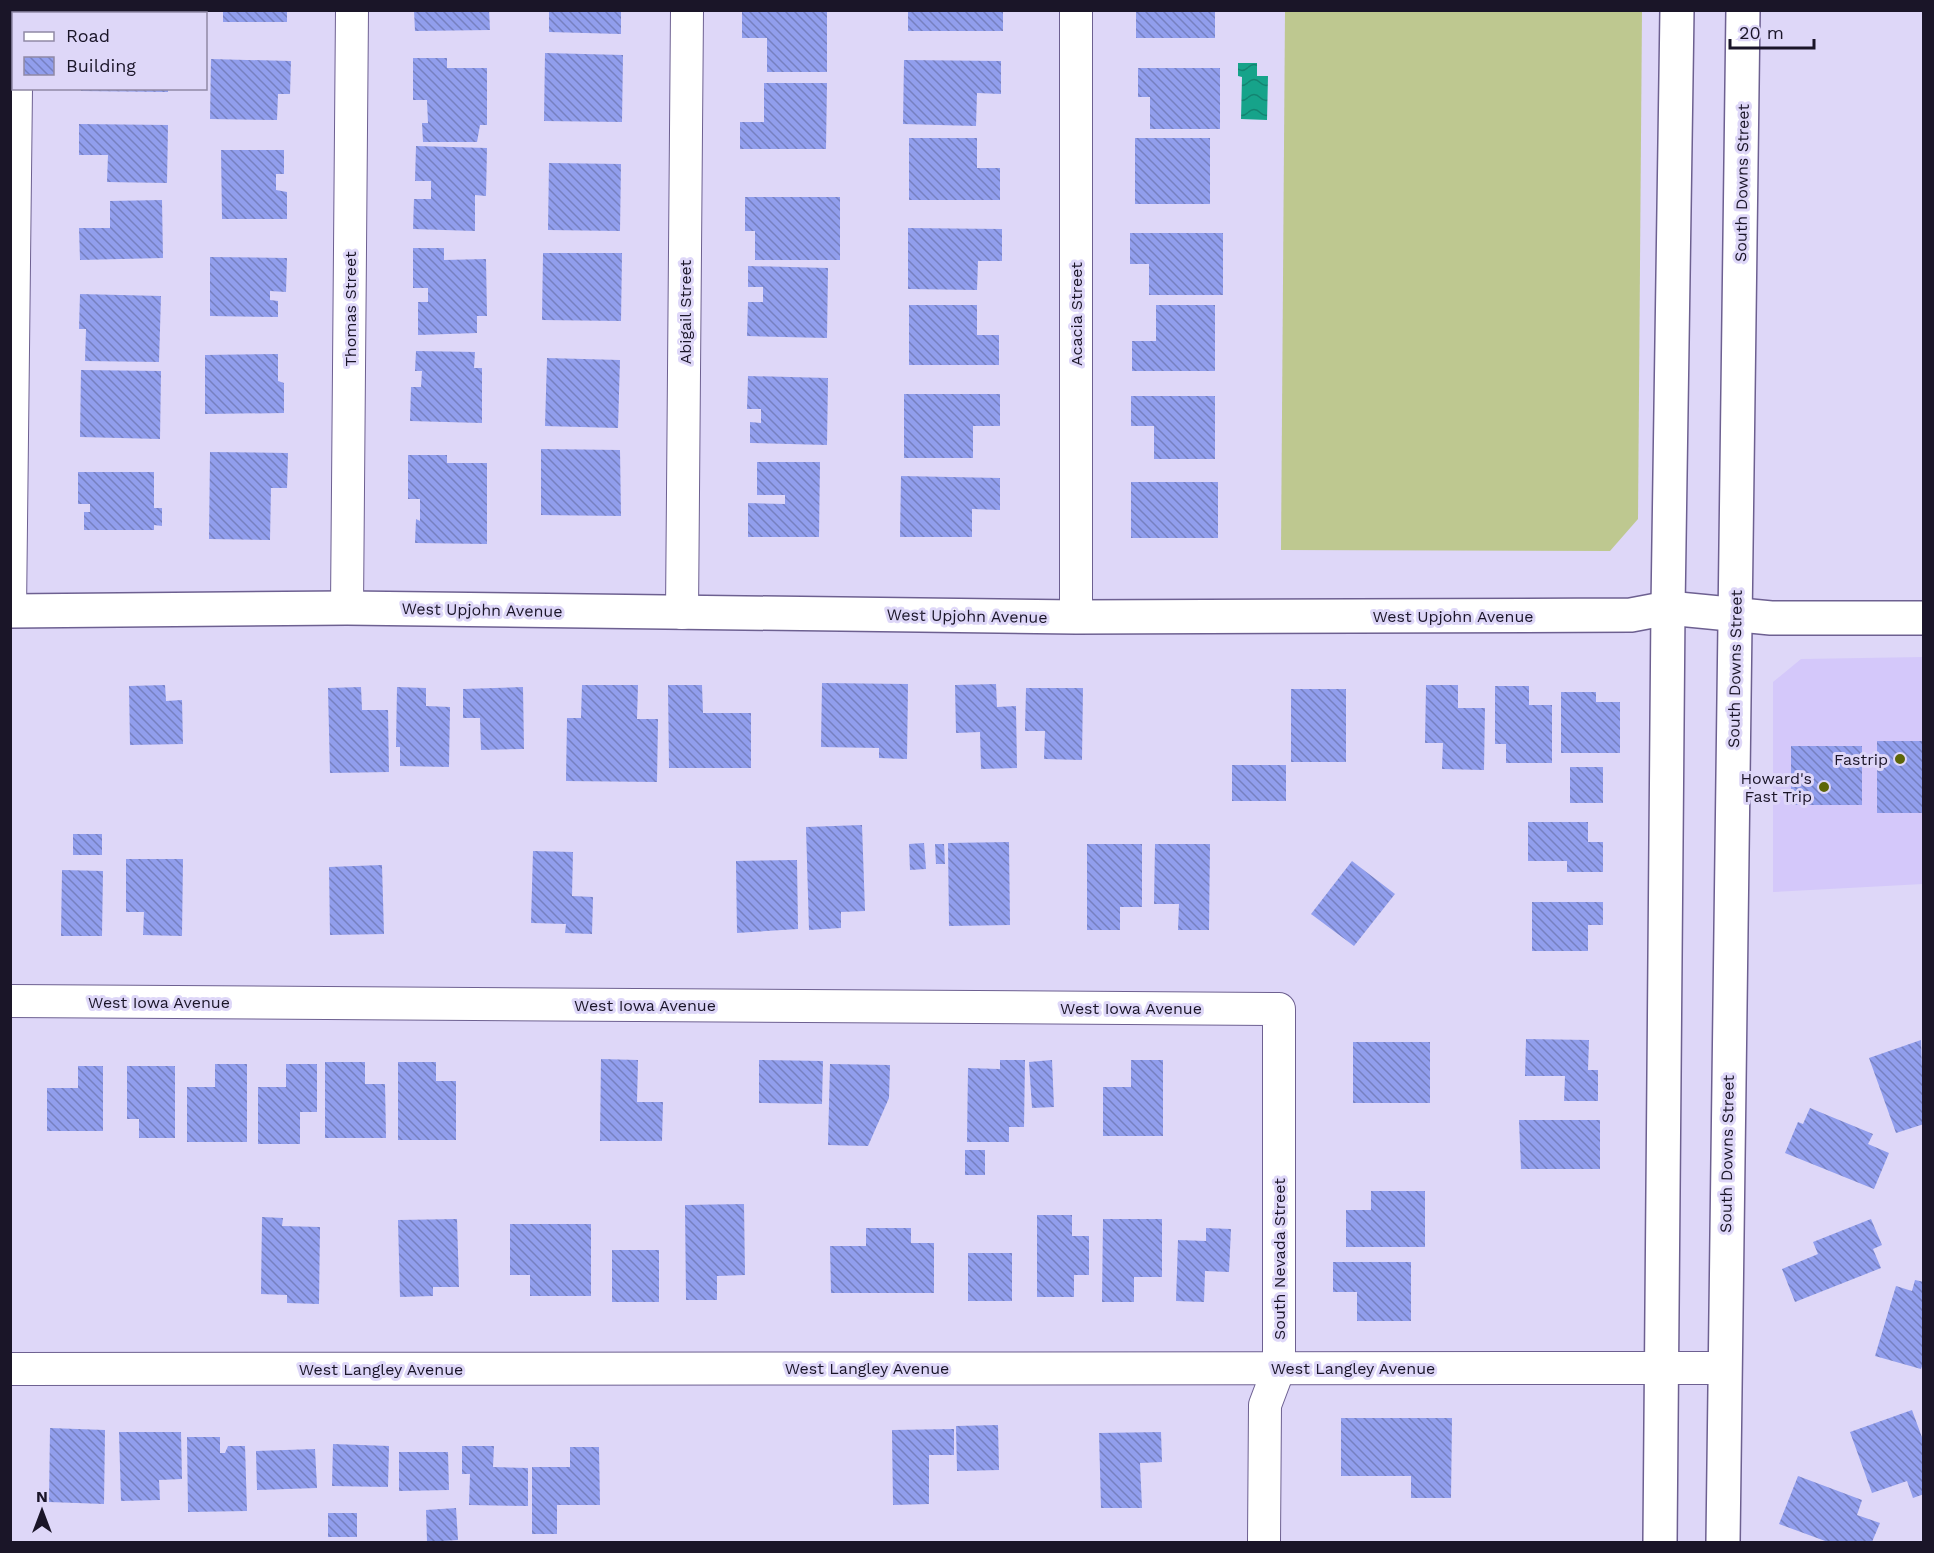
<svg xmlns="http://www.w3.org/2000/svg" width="1934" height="1553" font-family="'Work Sans',sans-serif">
	<defs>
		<pattern id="water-waves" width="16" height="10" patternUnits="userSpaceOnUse" patternTransform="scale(1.5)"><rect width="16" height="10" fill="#16a38a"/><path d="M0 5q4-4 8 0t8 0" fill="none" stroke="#138471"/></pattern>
		<pattern id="building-back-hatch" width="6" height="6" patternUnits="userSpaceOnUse" patternTransform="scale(1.5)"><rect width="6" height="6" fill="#919eed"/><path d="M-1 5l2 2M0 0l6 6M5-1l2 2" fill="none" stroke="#7680c0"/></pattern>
	</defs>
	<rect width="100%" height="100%" fill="#ded7f8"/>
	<path fill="#d4c8fa" d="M1923,657v227l-150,8v-210l28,-23z"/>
	<path fill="#bec890" d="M1285,11h357l-4,508 -28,32 -329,-1z"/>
	<path fill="url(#water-waves)" d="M1238,63h19v13h11l-1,44 -26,-1 1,-42 -4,-1z"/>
	<g fill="url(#building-back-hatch)">
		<rect x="103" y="10" width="71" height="4"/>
		<rect x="223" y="10" width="64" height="12"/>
		<path d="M414,10h75l1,20 -75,1z"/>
		<path d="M549,10h72v24l-72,-2z"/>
		<path d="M742,10h85v62h-60v-34h-25z"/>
		<rect x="908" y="10" width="95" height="21"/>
		<rect x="1136" y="10" width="79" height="28"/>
		<path d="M545,53l78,2 -1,67 -78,-1z"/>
		<path d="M413,58h34v10h40v57h-7l-3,17h-54l-1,-19h6l-1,-23h-14z"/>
		<path d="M211,59l80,2 -1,33h-12l-1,26 -67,-1z"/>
		<path d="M904,60l97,1v33l-24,-1 -1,33 -73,-2z"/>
		<path d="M1138,68h82v61h-70v-32h-12z"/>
		<path d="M764,83h63l-1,66h-86v-27h24z"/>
		<path d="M81,88h87v4l-87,-1z"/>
		<path d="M79,124l89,1 -1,58 -60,-1 1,-27h-29z"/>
		<path d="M909,138h68v30h23v32h-91z"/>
		<rect x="1135" y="138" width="75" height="66"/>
		<path d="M416,146l71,2 -1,48 -11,-1v36l-62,-2 1,-30h17v-18h-16z"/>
		<path d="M221,150h63v24h-8v16l11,2v27h-65z"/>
		<path d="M549,163l72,1 -1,67 -72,-1z"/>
		<path d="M745,197h95v63h-85v-29h-10z"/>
		<path d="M162,200l1,58 -83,2 -1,-32h31v-27z"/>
		<path d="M908,228l94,1v32h-24l-1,29 -69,-1z"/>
		<path d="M1130,233h93v62h-74v-31h-19z"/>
		<path d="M413,248h31v12l42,-1 1,57h-10v17l-59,2v-33h10v-14h-15z"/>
		<path d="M543,253h79l-1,68 -79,-1z"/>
		<path d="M210,257l77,1 -1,34 -16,-1v9l8,1v16l-68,-1z"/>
		<path d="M748,266l80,2 -1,70 -80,-2 1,-34h15v-15h-15z"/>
		<path d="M80,294l81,2 -2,66 -74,-1 1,-32h-7z"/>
		<path d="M909,305h68v30h22v30h-90z"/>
		<path d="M1156,305h59v66h-83v-30h24z"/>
		<path d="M416,351l59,1 -1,16h8v55l-72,-2 1,-34h10l1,-16h-7z"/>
		<path d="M278,354v27l6,2v30l-79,1v-59z"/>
		<path d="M547,358l73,2 -2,68 -73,-2z"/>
		<path d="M81,370l80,1 -1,68 -80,-2z"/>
		<path d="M748,376l80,2 -1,67 -77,-2v-21l11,1v-14h-14z"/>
		<path d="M904,394h96v32h-27v32h-69z"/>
		<path d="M1131,396h84v63h-61v-33h-23z"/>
		<path d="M541,449l79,1 1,66 -80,-1z"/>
		<path d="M210,452l78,1 -1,35h-16l-1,52 -61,-1z"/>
		<path d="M408,455h39v8h40v81l-72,-1 1,-24 4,2v-22h-12z"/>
		<path d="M757,462h63l-1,75h-71v-34l37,1v-9h-28z"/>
		<path d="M78,472h76v36h8v18l-8,-1v5h-70v-18h6v-8h-12z"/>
		<path d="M901,476l99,2v32l-28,-1v28h-72z"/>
		<rect x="1131" y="482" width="87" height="56"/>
		<path d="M822,683l86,1 -1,75 -28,-1v-10l-58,-1z"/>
		<path d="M996,684l1,23 19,-1 1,62 -36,1 -1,-37 -24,1 -1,-48z"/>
		<path d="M165,685l1,16 16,-1 1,44 -53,1 -1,-59z"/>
		<path d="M582,685h56l-1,34h21l-1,63 -91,-1 1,-63h14z"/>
		<path d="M668,685h34l1,28h48v55h-82z"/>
		<path d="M1426,685h32v23h27l-1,62 -42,-1 1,-26h-18z"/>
		<path d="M1495,686h34v19h23v58h-46v-19h-11z"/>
		<path d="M361,687l1,23h26l1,62 -59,1 -2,-85z"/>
		<path d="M397,687l29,1v18l24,1 -1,60 -49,-1v-19h-4z"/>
		<path d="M523,687l1,62 -43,1 -1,-32h-17v-29z"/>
		<path d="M1026,688h57l-1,72 -38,-1 1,-28h-20z"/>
		<rect x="1291" y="689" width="55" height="73"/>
		<path d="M1561,692h35v10h24v51h-59z"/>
		<rect x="1877" y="741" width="47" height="72"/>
		<rect x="1791" y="746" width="71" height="59"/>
		<rect x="1232" y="765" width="54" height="36"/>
		<rect x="1570" y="767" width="33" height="36"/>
		<path d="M1528,822h60v20h15v30h-36v-11h-39z"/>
		<path d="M862,825l3,86 -24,1v16l-32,2 -3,-103z"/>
		<rect x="73" y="834" width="29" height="21"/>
		<path d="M1009,842l1,83 -61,1 -1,-83z"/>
		<path d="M924,843l2,26 -16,1 -1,-26z"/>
		<path d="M935,844h9l1,20h-9z"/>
		<path d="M1087,844h55v63h-22v23h-33z"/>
		<path d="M1155,844h55l-1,86h-31l1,-26h-25z"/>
		<path d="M533,851l40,1 -1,44 21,1 -1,37 -27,-1 1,-9 -35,-1z"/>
		<path d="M126,859h57l-1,77 -39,-1 1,-23h-18z"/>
		<path d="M797,860l1,69 -61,4 -1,-72z"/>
		<path d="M1352,861l43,33 -41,52 -43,-32z"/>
		<path d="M382,865l2,69 -54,1 -1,-68z"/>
		<path d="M62,870l41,1 -1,65h-41z"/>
		<path d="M1532,902h71v23h-15v26h-56z"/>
		<path d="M1526,1039l63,1 -1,30h10v31h-34l1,-25h-40z"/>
		<path d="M1921,1040l3,84 -28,9 -27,-75z"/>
		<rect x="1353" y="1042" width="77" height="61"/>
		<path d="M601,1059l37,1 -1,42h26l-1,39h-62z"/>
		<path d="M759,1060l64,1 -1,43 -63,-1z"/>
		<path d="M1000,1060h25l-1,67h-15v15h-42l1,-74 32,1z"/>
		<path d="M1052,1060l2,47 -22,1 -3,-46z"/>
		<path d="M1131,1060h32v76h-60v-49h28z"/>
		<path d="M325,1062h40v22h20l1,54h-61z"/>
		<path d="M398,1062h38v19h20v59h-58z"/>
		<path d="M215,1064h32v78h-60v-55h28z"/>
		<path d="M286,1064h31v48h-17v32h-42v-57h28z"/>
		<path d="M830,1064l60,1 -1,33 -21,48 -40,-1z"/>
		<path d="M78,1066h25v65h-56v-43h31z"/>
		<path d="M127,1066h48v72h-36v-19h-12z"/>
		<path d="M1810,1108l63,26 -5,10 21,9 -15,36 -89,-36 13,-31 5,2z"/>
		<path d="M1519,1120h81v49h-79z"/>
		<rect x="965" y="1150" width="20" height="25"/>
		<path d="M1371,1191h54v56h-79v-37h25z"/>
		<path d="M744,1204l1,71 -28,1v24h-31l-1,-95z"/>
		<path d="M1037,1215h35v21h17v39h-15v22h-37z"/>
		<path d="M262,1217l21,1 -1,8 38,1 -1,77 -32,-1v-8l-26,-1z"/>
		<path d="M457,1219l2,68h-26v9l-33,1 -2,-77z"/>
		<path d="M1103,1219h59v58h-28v25h-32z"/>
		<path d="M1871,1219l11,26 -9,4 8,19 -86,34 -13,-33 36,-15 -5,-12z"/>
		<path d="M510,1224h81v72h-61v-21h-20z"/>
		<path d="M866,1228h45v15h23v50h-103l-1,-47h36z"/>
		<path d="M1206,1228l25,1 -2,43 -24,-1 -1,31 -28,-1 2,-61 28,1z"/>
		<rect x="612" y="1250" width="47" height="52"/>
		<rect x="968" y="1253" width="44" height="48"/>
		<path d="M1333,1262h78v59h-54v-29h-24z"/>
		<path d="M1915,1280l9,2v78l-3,9 -46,-13 21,-70 16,5z"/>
		<path d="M1912,1410l12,33v51l-11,4 -6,-17 -35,12 -22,-61z"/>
		<path d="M1341,1418h111l-1,80h-40v-22h-70z"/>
		<path d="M998,1425l1,45 -42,1 -1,-45z"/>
		<path d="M50,1428l55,2 -1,74 -55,-2z"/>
		<path d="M954,1429v26h-25v49l-36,1 -1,-75z"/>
		<path d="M119,1432h62l1,47 -23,1 1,20 -39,1z"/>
		<path d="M1161,1432l1,30 -22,1 2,45h-41l-2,-75z"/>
		<path d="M187,1437h33v16h5l3,-7h17l2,65 -59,1z"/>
		<path d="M333,1444l56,2 -1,41 -56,-1z"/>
		<path d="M462,1446h32l-1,21 35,1v38l-59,-1 1,-31h-8z"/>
		<path d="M570,1447h29l1,58h-43v29h-25v-67h38z"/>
		<path d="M315,1449l2,39 -60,2 -1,-39z"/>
		<path d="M399,1452h49l1,38 -50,1z"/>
		<path d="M1798,1476l64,24 -5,15 23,8 -8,19h-44l-49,-18z"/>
		<path d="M456,1508l2,32 -31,2 -1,-32z"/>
		<rect x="328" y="1513" width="29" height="24"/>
	</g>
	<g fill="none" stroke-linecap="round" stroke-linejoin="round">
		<defs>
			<g id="minor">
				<path d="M17,14v-4"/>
				<path d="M347,608l5,-598"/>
				<path d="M10,611l6,-523"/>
				<path d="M682,613l5,-603"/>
				<path d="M1076,617v-607"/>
				<path d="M10,1001l1269,8v359l-14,37 -1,137"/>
				<path d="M10,1369l1714,-1"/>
			</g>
			<path id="tertiary" d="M10,611l337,-3 729,9 555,-2 37,-7"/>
			<g id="secondary">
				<path d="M1668,608l103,10h153"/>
				<path d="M1660,1542l8,-934 9,-598"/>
				<path d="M1723,1542l20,-1532"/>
			</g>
		</defs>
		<use href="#minor" stroke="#6d6091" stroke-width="34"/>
		<use href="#tertiary" stroke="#6d6091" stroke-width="36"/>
		<use href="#secondary" stroke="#6d6091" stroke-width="36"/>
		<use href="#minor" stroke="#fff" stroke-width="32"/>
		<use href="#tertiary" stroke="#fff" stroke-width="33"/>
		<use href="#secondary" stroke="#fff" stroke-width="33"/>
	</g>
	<g fill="#5d6608" stroke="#ded7f8" stroke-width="2">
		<circle cx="1900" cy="759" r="6"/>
		<circle cx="1824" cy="787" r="6"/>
	</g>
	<g text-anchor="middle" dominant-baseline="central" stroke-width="6" stroke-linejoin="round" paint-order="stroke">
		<g font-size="16" fill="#1a1528" stroke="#ded7f8">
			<text transform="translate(1742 183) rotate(-89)">South Downs Street</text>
			<text transform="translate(350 309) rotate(-90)">Thomas Street</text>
			<text transform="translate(685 312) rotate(-90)">Abigail Street</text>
			<text transform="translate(1076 314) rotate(-90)">Acacia Street</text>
			<text transform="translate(482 610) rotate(1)">West Upjohn Avenue</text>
			<text transform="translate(967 616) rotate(1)">West Upjohn Avenue</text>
			<text x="1453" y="616">West Upjohn Avenue</text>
			<text transform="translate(1735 669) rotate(-89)">South Downs Street</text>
			<text x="159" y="1002">West Iowa Avenue</text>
			<text x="645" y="1005">West Iowa Avenue</text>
			<text x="1131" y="1008">West Iowa Avenue</text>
			<text transform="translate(1727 1154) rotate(-89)">South Downs Street</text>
			<text transform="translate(1279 1259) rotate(-90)">South Nevada Street</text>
			<text x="867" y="1368">West Langley Avenue</text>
			<text x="1353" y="1368">West Langley Avenue</text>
			<text x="381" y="1369">West Langley Avenue</text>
		</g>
		<g font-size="16" fill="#1a1528" stroke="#ded7f8" text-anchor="end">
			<text x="1888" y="759">Fastrip</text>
			<text x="1812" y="778">Howard's<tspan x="1812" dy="18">Fast Trip</tspan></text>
		</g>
	</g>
	<rect width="1934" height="1553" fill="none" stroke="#1a1528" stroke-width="24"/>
	<rect x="12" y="12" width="195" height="78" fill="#ded7f8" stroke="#9089a5" stroke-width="1.5"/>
	<rect x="24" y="32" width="30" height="9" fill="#ffffff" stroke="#9089a5" stroke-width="1.5"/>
	<text x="66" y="42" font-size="18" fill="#1a1528">Road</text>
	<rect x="24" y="57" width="30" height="18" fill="url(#building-back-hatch)" stroke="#9089a5" stroke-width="1.5"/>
	<text x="66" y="72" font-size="18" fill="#1a1528">Building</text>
	<g transform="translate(42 1511)" stroke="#ded7f8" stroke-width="4.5" paint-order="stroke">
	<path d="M0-4.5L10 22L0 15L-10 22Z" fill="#1a1528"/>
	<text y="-9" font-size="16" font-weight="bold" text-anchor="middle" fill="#1a1528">N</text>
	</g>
	<path d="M1730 39v9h84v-9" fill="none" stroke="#1a1528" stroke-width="3"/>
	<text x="1739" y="39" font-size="18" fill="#1a1528" stroke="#ded7f8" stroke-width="4.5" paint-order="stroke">20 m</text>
</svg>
